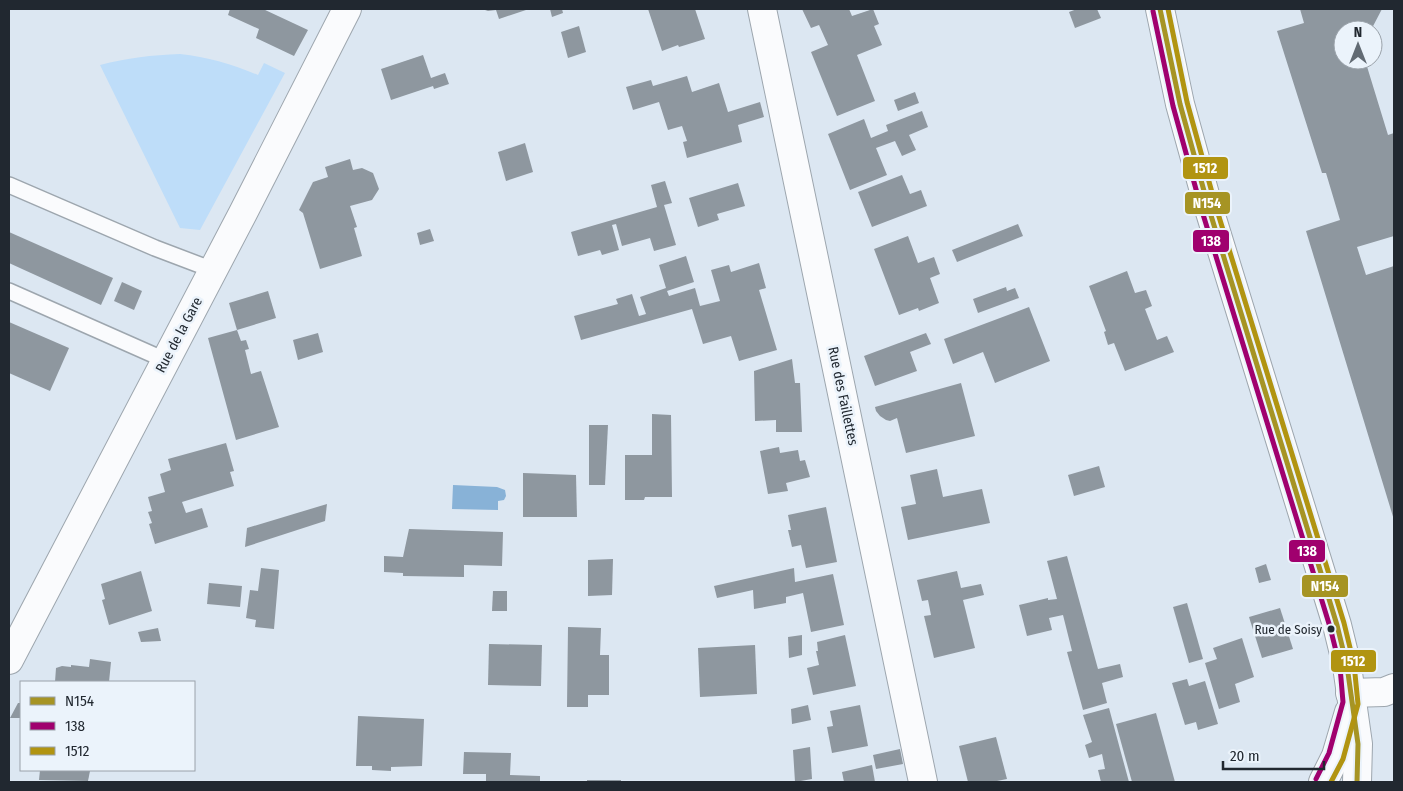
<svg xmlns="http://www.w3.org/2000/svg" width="1403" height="791" font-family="'Fira Sans Condensed',sans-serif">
	<rect width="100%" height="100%" fill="#dce7f2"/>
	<path fill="#beddf9" d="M180,54c28,3 52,10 78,21l6,-12 21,10 -85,157 -20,-2 -80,-163c27,-7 52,-10 80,-11z"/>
	<path fill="#88b2d7" d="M453,485l44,2 8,3 1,6 -2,4 -6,1v9l-46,-1z"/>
	<g fill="#8e979f">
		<path d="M230,9h33l45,21 -14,26 -38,-18 3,-9 -31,-14z"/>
		<path d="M482,9h47l-30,10 -3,-9 -8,1z"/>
		<path d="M550,9h12l1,4 -11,4z"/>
		<path d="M648,9h47l10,30 -26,8 -1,-2 -16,6z"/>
		<path d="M802,9h47l3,7 21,-7 6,15 -5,2 8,19 -25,10 18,46 -38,15 -26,-64 17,-7 -9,-20 -8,3z"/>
		<path d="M1077,9h20l4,9 -26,10 -6,-16z"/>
		<path d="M1300,9h82l-11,21h-28v30h22l23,75 6,-2v103l-37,11 9,28 28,-9v254l-88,-289 34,-11 -14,-47h-4l-45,-142 27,-8z"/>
		<path d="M579,26l7,26 -18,6 -7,-26z"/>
		<path d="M423,55l8,23 14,-5 4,11 -15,5 -1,-3 -42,14 -10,-31z"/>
		<path d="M687,76l5,16 27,-9 9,29 32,-10 4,15 -26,8 4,17 -55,16 -4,-16 4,-1 -5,-15 -14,4 -9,-28 -26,8 -7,-23 25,-7 2,6z"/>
		<path d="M915,92l4,11 -21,8 -4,-11z"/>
		<path d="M922,111l6,16 -19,8 7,15 -14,6 -7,-15 -19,7 11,27 -37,15 -22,-56 36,-15 7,19 17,-7 -2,-6z"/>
		<path d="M525,143l8,29 -27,9 -8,-29z"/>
		<path d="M350,159l3,11 9,-2 11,5 6,16 -7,11 -22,6 7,21 -3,1 8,28 -42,13 -17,-56 -4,-3 14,-28 15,-5 -3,-10z"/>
		<path d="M902,175l8,19 11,-4 6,16 -55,21 -14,-35z"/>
		<path d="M665,181l7,22 -8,2 12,40 -22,6 -4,-13 -28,8 -6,-22 -4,1 7,25 -17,5 -2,-5 -22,6 -7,-24 86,-25 -6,-22z"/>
		<path d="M738,183l7,23 -28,8 2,6 -21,7 -9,-29z"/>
		<path d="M1018,224l5,12 -66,26 -5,-12z"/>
		<path d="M430,229l4,12 -14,4 -3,-12z"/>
		<path d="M9,232l104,46 -12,27 -92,-42z"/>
		<path d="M908,236l10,27 16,-6 6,17 -10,4 9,25 -20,8 -1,-3 -19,7 -25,-66z"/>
		<path d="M686,256l8,26 -27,9 2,5 26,-8 5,18 20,-5 -9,-31 18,-5 2,7 28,-9 7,25 -7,2 18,60 -38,11 -8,-25 -28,8 -11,-35 -111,31 -7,-24 44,-12 -2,-5 16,-5 7,22 7,-2 -6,-17 26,-9 -7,-23z"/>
		<path d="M1127,271l8,22 11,-3 6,16 -7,3 12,31 10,-4 7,16 -49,19 -11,-28 -6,2 -4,-13 2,-1 -17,-45z"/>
		<path d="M122,282l20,9 -8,19 -20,-9z"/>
		<path d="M1006,287l1,4 8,-3 4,10 -41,15 -5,-14z"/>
		<path d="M268,291l8,27 -39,12 -8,-27z"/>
		<path d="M1029,307l21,54 -55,22 -12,-31 -30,12 -9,-25z"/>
		<path d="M9,322l60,26 -19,43 -41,-18z"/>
		<path d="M237,330l4,11 5,-1 3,9 -4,1 6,24 10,-3 18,56 -43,13 -28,-102z"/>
		<path d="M318,333l5,19 -25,8 -5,-20z"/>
		<path d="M926,333l5,11 -21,8 7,19 -42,15 -11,-30z"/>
		<path d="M792,359l3,24h5l2,49h-26v-12l-21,1 -1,-50z"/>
		<path d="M961,383l14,53 -69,17 -9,-35 -7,3 -4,-1 -6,-4 -4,-5 -1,-4z"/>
		<path d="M652,414l19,1 1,82h-27l-1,3h-19v-45h27z"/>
		<path d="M589,425h19l-3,60h-16z"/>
		<path d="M226,443l8,28 -4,1 4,14 -52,16 4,11 16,-5 6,19 -53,17 -6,-20 3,-1 -4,-11 4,-1 -4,-14 17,-5 -5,-18 11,-4 -3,-11z"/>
		<path d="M779,447l1,6 18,-3 2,11 5,-1 5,17 -24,6 2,8 -20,3 -8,-43z"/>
		<path d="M1099,466l6,21 -31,9 -6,-21z"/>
		<path d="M937,469l6,28 39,-8 8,34 -82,17 -7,-33 15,-3 -6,-29z"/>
		<path d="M523,473l53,2 1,42h-54z"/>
		<path d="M327,504l-2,17 -80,26 2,-19z"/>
		<path d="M826,507l11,55 -31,6 -5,-23 -9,2 -4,-17h3l-3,-15z"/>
		<path d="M409,529l94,3 -1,34 -38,-1v12l-61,-1v-3l-19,-1v-16l19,1z"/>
		<path d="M1067,556l31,113 22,-5 3,13 -21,6 5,20 -24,7 -16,-58 5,-1 -9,-36 -14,3 3,12 -25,6 -8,-31 29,-7v2l9,-1 -10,-38z"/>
		<path d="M613,559l-1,36 -24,1v-36z"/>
		<path d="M1266,564l5,16 -12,3 -4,-15z"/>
		<path d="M261,568l18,2 -5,59 -19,-2 1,-7 -10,-2 4,-28 8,1z"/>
		<path d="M794,568l1,14 38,-8 11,51 -33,7 -8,-39 -17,4v6l-32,6 -1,-19 -36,8 -3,-12z"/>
		<path d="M141,571l11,40 -43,14 -7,-25 3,-1 -4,-15z"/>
		<path d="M957,571l4,17 20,-4 3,11 -21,5 12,48 -41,10 -10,-42 7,-1 -3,-15 -6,1 -5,-21z"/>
		<path d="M209,583l33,3 -2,21 -33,-3z"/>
		<path d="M493,591h14v20h-15z"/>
		<path d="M1187,603l16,56 -14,4 -16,-56z"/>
		<path d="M1280,608l13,41 -31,9 -13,-41z"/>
		<path d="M568,627l33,1 -1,27h9v40h-21v12h-21z"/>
		<path d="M158,628l3,13 -20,1 -3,-10z"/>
		<path d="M802,635v20l-13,3 -1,-21z"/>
		<path d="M845,635l11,51 -43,9 -6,-27 12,-3 -3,-14h2l-1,-9z"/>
		<path d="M1242,638l12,39 -19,7 5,18 -21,7 -14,-46 12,-4 -4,-11z"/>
		<path d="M489,644l53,1 -1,41 -53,-1z"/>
		<path d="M755,645l2,49 -57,3 -2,-49z"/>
		<path d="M90,659l21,3 -2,20h-54l1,-14 6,-2 9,1v-2l18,2z"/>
		<path d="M1187,679l2,7 16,-5 13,43 -20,6 -2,-8 -11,3 -13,-42z"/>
		<path d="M18,703h3v15h-11z"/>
		<path d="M808,705l3,15 -19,4 -1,-15z"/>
		<path d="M860,705l8,41 -36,7 -5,-26 6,-1 -3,-15z"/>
		<path d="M1109,708l11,41 9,33h-28l-3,-12 7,-1 -3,-15 -13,4 -4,-13 7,-3 -9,-27z"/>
		<path d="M1156,713l19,69h-43l-16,-58z"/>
		<path d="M358,716l66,3 -2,47 -31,1v4l-19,-1v-4h-16z"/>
		<path d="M996,737l11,42 -15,3h-24l-9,-36z"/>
		<path d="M810,747l2,32 -17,3 -2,-32z"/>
		<path d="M900,749l3,15 -27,5 -3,-14z"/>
		<path d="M464,752l47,1 -1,22 30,1v6h-54v-8h-23z"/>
		<path d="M872,765l3,17h-31l-2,-10z"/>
		<path d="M40,770h39l11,1 -2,10 -49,-1z"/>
		<rect x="587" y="780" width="34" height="2"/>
	</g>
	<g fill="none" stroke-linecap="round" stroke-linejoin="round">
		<defs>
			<g id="lane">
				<path d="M9,185l146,63 58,22"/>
				<path d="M9,291l156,69"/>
			</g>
			<g id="street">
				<path d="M762,9l161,773"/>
				<path d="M9,660l234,-447 104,-204"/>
				<path d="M1350,693l34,-1 10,-4"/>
			</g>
			<g id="secondary">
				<path d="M1160,9l20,95 29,105 128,416 10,41 11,78 -1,38"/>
				<path d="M1323,782l13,-26 13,-44"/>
			</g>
		</defs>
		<use href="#lane" stroke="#9da6ae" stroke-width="18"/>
		<use href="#street" stroke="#9da6ae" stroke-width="30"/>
		<use href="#secondary" stroke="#9da6ae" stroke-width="30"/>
		<use href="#lane" stroke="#fafbfd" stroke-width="15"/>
		<use href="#street" stroke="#fafbfd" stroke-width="28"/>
		<use href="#secondary" stroke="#fafbfd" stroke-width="28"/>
		<defs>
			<path id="bus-1" d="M1160,9l20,95 29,105 128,416 10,41 11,78 -1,38"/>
			<path id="bus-2" d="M1153,11l20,95 29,105 128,416 10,40 3,35 -14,51 -13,26"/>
			<path id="bus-3" d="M1168,9l19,93 29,105 128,416 10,41 4,40 -15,55 -12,23"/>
		</defs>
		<use href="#bus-1" stroke="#ebf3fb" stroke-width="9"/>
		<use href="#bus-2" stroke="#ebf3fb" stroke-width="9"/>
		<use href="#bus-3" stroke="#ebf3fb" stroke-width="9"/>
		<use href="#bus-1" stroke="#a69424" stroke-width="5"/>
		<use href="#bus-2" stroke="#a0006e" stroke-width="5"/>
		<use href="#bus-3" stroke="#b19411" stroke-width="5"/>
	</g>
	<circle fill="#212830" stroke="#ebf3fb" stroke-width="2" cx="1331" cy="629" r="4.5"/>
	<g text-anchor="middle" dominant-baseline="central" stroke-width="5" stroke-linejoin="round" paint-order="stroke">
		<g font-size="13" fill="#212830" stroke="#ebf3fb" text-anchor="end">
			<text x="1322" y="629">Rue de Soisy</text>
		</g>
		<g font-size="14" fill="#212830" stroke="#ebf3fb">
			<text transform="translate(179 335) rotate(-62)">Rue de la Gare</text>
			<text transform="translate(843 396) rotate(78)">Rue des Faillettes</text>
		</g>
	</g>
	<g stroke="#ebf3fb" stroke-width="2">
		<rect x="1182" y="156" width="47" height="24" rx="5" fill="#b19411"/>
		<rect x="1184" y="191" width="47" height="24" rx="5" fill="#a69424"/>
		<rect x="1192" y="229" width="38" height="24" rx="5" fill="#a0006e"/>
		<rect x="1288" y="539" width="38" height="24" rx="5" fill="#a0006e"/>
		<rect x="1301" y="574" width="48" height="24" rx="5" fill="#a69424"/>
		<rect x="1330" y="649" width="47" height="24" rx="5" fill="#b19411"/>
	</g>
	<g font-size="14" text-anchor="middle" font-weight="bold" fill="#fff">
		<text x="1205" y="173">1512</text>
		<text x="1207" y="208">N154</text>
		<text x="1211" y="246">138</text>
		<text x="1307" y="556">138</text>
		<text x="1325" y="591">N154</text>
		<text x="1353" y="666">1512</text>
	</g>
	<rect width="1403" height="791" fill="none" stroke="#212830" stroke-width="20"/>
	<rect x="20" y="681" width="175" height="90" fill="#ebf3fb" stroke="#9aa2aa"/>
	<rect x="30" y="697" width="25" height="8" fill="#a69424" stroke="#9aa2aa"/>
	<text x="65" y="706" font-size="15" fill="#212830">N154</text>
	<rect x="30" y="722" width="25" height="8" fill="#a0006e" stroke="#9aa2aa"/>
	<text x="65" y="731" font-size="15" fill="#212830">138</text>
	<rect x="30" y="747" width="25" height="8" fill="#b19411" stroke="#9aa2aa"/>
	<text x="65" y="756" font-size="15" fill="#212830">1512</text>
	<g transform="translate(1358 45)"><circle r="24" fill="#ebf3fb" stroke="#9aa2aa"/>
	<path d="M0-4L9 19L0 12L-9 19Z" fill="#626b74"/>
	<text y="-8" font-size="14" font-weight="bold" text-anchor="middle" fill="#212830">N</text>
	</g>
	<path d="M1223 761v8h101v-8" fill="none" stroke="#212830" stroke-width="2.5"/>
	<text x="1230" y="761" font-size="15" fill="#212830" stroke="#ebf3fb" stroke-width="4" paint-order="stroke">20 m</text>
</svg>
